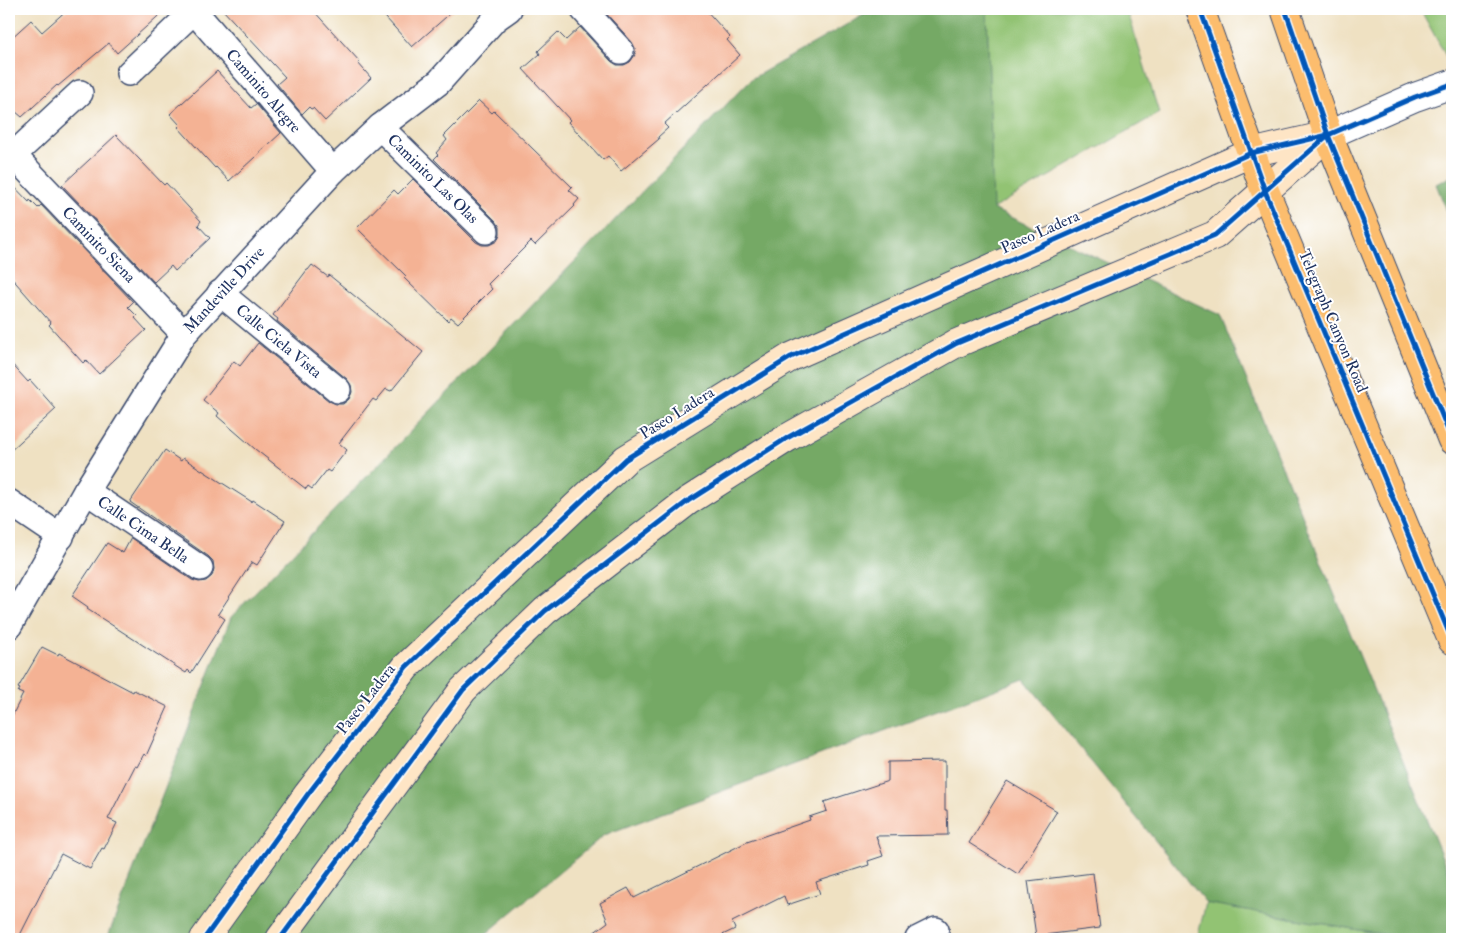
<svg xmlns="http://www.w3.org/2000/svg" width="1461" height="948" font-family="'IM FELL Double Pica',serif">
	<rect width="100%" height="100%" fill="#fff"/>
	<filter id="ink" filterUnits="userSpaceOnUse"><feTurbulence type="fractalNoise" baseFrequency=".02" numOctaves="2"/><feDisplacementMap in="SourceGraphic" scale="10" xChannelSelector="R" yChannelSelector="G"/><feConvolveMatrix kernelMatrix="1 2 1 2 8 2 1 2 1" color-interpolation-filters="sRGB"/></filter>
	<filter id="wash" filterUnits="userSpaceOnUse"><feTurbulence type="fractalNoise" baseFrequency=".0096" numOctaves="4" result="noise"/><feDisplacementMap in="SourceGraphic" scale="20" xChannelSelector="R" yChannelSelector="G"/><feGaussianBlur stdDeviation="1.12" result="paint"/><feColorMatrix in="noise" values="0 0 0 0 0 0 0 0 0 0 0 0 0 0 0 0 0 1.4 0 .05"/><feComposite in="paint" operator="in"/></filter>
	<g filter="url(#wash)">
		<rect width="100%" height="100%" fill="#efe1c2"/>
		<g fill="#92c373" stroke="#567968">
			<path d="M987,9h140l32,104 -167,96z"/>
			<path d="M1420,9h32v58z"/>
			<path d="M1206,903l204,36h-213z"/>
		</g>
		<g fill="#75a965" stroke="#486c62">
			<path d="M874,9h113l6,200 227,106 232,566v58h-42l-204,-36 -182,-224 -420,156 -124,104h-373l124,-322 520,-538z"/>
			<path d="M1452,176v48l-16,-40z"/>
		</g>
		<g id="blocks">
			<g fill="#f4b294">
				<path d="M68,9h98l-49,44 -8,-10 -51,43 -1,-1 -35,32 -13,-11v-66l22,-20 11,12z"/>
				<path d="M222,9h90l48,53 -2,1 13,15 -46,43 -12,-13 -2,1 -2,-2 -7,7 -25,-30 8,-7z"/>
				<path d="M378,9h77l-43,38z"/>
				<path d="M602,9h103l25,28 -3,3 13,15 -76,69 4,4 -10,9 1,2 -38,32 -13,-15 -5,4 -35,-38 2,-2 -47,-51 17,-15 -2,-3 20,-19 8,8 14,-13 31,34 6,4h7l6,-3 5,-7v-7l-3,-6z"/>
				<path d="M217,71l34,37 5,-4 25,29 -52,48 -13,-14 -1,1 -37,-41 2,-2 -10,-11z"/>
				<path d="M479,101l13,12 2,-2 78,76 -3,3 10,9 -5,6 1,1 -40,39 -4,-4 -43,43 4,5 -34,34 -7,-6 -3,4 -44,-43 2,-2 -49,-48 37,-38 4,4 15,-15 63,63 6,3h7l8,-4 3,-7v-7l-4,-6 -62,-62 4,-4 -2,-2 11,-13 -3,-4z"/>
				<path d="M116,135l48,50 2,-2 35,38 -3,4 12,13 -35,33 -4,-5 -17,16 -92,-97z"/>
				<path d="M9,181l20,21 1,-2 8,8 3,-3 92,97 -5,5 9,9 -2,2 11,12 -47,44 -13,-14 -3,3 -34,-38 2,-2 -42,-48z"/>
				<path d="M312,265l16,12 1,-2 94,77 -32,39 -5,-2 -10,12 -3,-2 -34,44 8,7 -17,22 -3,-2 -15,19 -4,-3 -2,3 -51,-40 -38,-33 2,-3 -16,-13 31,-39 6,5 18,-23 71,58 7,3h7l6,-5 3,-7 -1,-7 -4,-6 -70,-58 1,-2 -5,-4 34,-45h1z"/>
				<path d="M9,361l19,21 2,-2 26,29 -47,43z"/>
				<path d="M165,450l16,11 2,-3 69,44 1,-2 32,21 -28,44 -5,-3 -34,52 7,5 -34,54 -3,-3 -2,3 -99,-64 1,-2 -16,-11 35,-53 16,10 8,-15 61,42 7,2 7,-1 6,-5 2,-7 -1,-8 -5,-5 -78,-54z"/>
				<path d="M42,647l16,8 1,-2 74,39 1,-2 34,17 -22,49 -2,-2 -7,13 -2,-1 -27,53 9,4 -13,26 -2,-1 -12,21 -29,-15 -43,85h-9v-217l14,-28 -5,-2 2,-3 -2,-1z"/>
				<path d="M945,761v49h2l1,25 -72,1 7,20 -15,5 1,4 -53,17 4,12 -33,11 -3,-9 -52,26 3,7 -21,10h-129l23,-17 -8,-19 28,-15 6,10 113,-56 63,-22 -1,-3 18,-6 -3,-9 64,-21v-19z"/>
				<path d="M1007,781l50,30 -39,63 -49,-31z"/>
				<path d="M1093,873l7,55 -64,8 -8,-55z"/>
			</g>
		</g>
	</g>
	<g filter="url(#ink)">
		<use href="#blocks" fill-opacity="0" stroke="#3b4a6d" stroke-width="1"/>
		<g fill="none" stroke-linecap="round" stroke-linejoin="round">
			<defs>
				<g id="minor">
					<path d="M583,9l38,42"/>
					<path id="s1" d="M194,11l139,160"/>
					<path d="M129,73l67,-64"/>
					<path id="s2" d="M380,127l106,104"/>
					<path id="s3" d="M13,155l171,179"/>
					<path d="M9,159l71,-66"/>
					<path id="s4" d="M220,293l118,97"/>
					<path id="s5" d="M86,491l114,77"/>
					<path d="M9,502l52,35"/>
					<path id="s6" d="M9,626l77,-135 98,-157 149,-163 47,-44 59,-45 56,-63 14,-10"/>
					<path d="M918,939l18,-9"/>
				</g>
				<path id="tertiary" d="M1328,135l87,-38 37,-13"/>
				<g id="secondary">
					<path d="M204,939l104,-145 98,-127 220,-208 165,-102 460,-204 77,-18"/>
					<path d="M280,939l183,-249 82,-79 143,-110 99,-63 168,-94 260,-109 111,-98"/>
				</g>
				<g id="primary">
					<path d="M1200,9l65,182 187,449"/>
					<path d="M1285,9l43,126 124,305"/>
				</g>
			</defs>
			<use href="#minor" stroke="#3b4a6d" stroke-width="28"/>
			<use href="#tertiary" stroke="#3b4a6d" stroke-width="30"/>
			<use href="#secondary" stroke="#3b4a6d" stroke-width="30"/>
			<use href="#primary" stroke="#3b4a6d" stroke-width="30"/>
			<use href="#minor" stroke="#fff" stroke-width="25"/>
			<use href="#tertiary" stroke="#fff" stroke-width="28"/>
			<use href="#secondary" stroke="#fee5c5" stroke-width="28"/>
			<use href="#primary" stroke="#fcbd6e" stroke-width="28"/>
			<defs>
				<g id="cycleway">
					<path d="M1200,9l65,182 187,449"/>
					<path d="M1285,9l43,126 124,305"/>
					<path d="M204,939l104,-145 98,-127 220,-208 165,-102 460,-204 77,-18 87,-38 37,-13"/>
					<path d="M280,939l183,-249 82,-79 143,-110 99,-63 168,-94 260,-109 112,-99"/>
				</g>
			</defs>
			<use href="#cycleway" stroke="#fff" stroke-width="8"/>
			<use href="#cycleway" stroke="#0057b8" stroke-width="5"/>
		</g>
	</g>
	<g text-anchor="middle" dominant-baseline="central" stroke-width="4" stroke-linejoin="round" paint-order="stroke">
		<g font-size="16" fill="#1b2f5e" stroke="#fff">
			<text stroke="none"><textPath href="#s1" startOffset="106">Caminito Alegre</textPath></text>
			<text stroke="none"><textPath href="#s2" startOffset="74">Caminito Las Olas</textPath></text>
			<text transform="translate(1040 232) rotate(-24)">Paseo Ladera</text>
			<text stroke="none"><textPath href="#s3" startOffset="124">Caminito Siena</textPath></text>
			<text stroke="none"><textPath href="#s6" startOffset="400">Mandeville Drive</textPath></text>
			<text transform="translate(1333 321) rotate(67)">Telegraph Canyon Road</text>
			<text stroke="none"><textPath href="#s4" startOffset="76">Calle Ciela Vista</textPath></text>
			<text transform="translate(677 413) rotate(-32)">Paseo Ladera</text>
			<text stroke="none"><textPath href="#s5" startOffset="69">Calle Cima Bella</textPath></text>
			<text transform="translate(366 699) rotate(-52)">Paseo Ladera</text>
		</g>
	</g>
	<rect width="1461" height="948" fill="none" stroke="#fff" stroke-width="30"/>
</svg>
